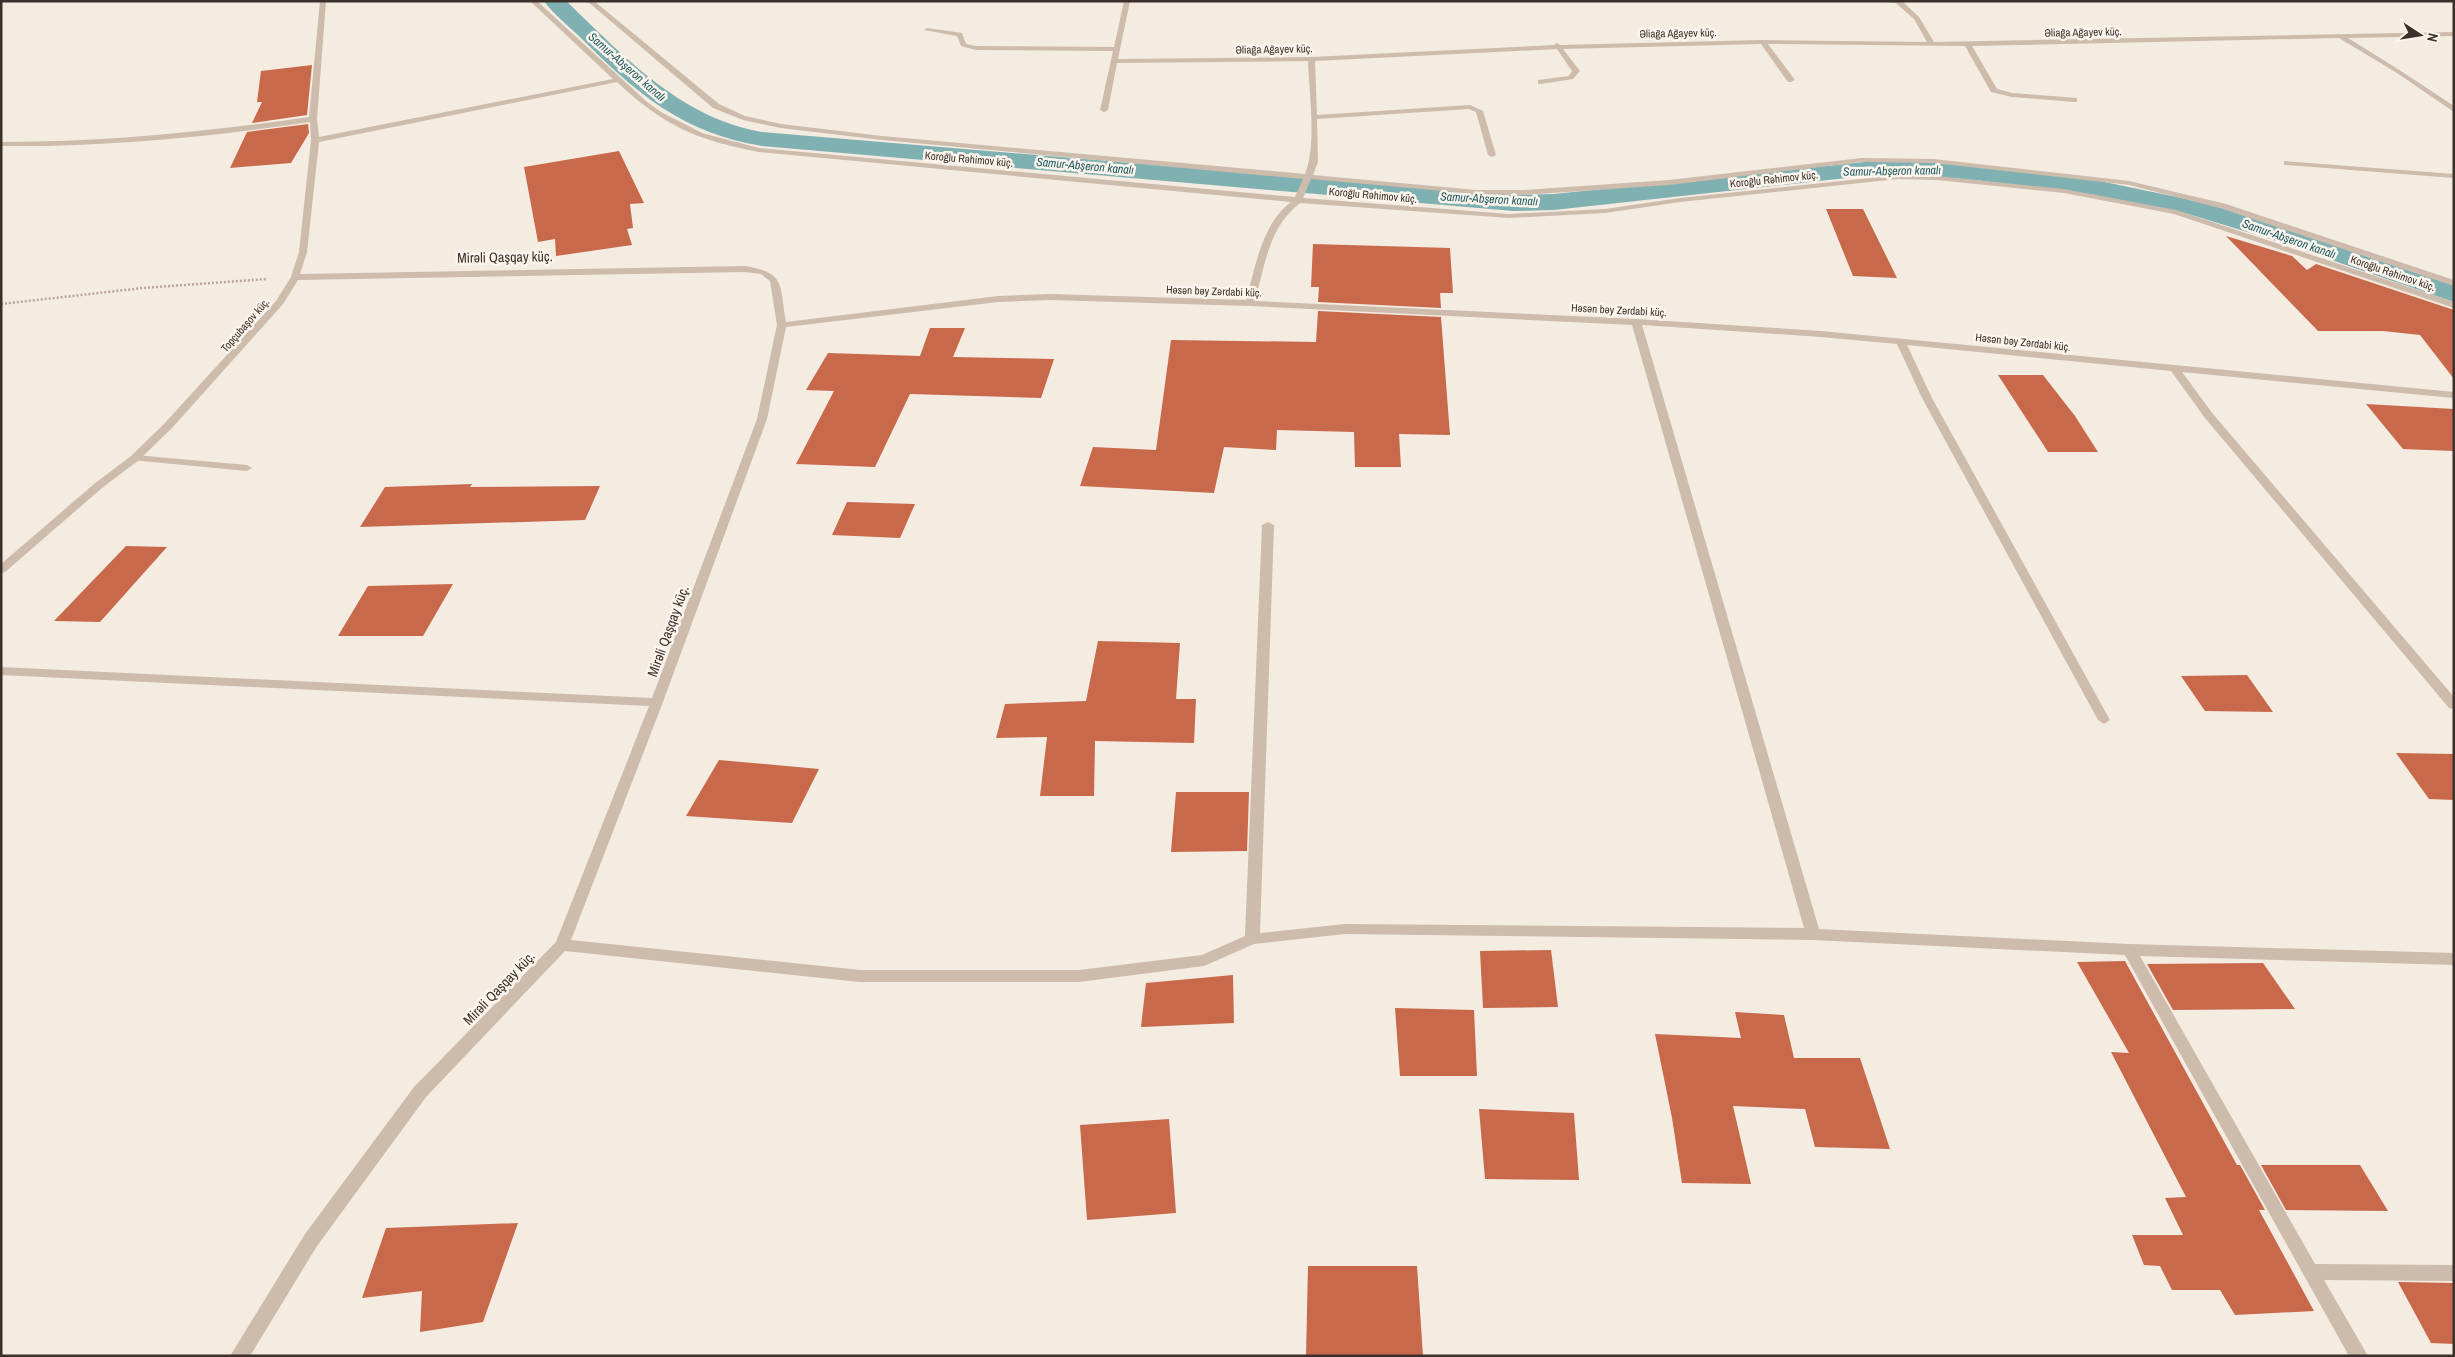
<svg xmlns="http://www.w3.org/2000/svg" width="2455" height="1357" font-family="'Archivo Narrow',sans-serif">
	<rect width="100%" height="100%" fill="#f4ebe1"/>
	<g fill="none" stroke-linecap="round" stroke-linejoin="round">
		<path fill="#7fb0b2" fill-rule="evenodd" d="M544,1h22c57,54 114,117 196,131l751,63 41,-1 311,-32h56l54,4 115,13 111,23 85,25 168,58v17l-187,-64 -82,-25 -95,-19 -115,-14 -54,-4h-56l-311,34 -41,1 -751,-65c-79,-13 -125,-52 -180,-107 -12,-12 -28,-24 -38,-38z"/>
	</g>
	<g fill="#c8694b">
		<path d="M312,65l-5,50 -55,8 10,-21h-5l4,-31z"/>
		<path d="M308,124l1,9 -18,30 -61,5 17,-36z"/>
		<path d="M619,151l25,52 -14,1 3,24 -6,1 5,16 -76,11 -1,-17 -17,3 -14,-75z"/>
		<path d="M1826,209h37l34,69 -44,-2z"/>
		<path d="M2226,236l66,20 15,14 9,-6 138,46v69l-34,-44 -37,-4h-65z"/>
		<path d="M1313,244l137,4 3,45h-13l1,15 -123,-6 1,-15h-8z"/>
		<path d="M1318,311l123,6 9,118 -51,-1 2,33h-46l-1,-35 -77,-2 -1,20 -52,-3 -10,46 -134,-7 13,-39 63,3 15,-110 145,2z"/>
		<path d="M930,328h35l-12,29 101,2 -13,39 -131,-4 -35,73 -79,-3 38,-73 -28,-1 22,-37 92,3z"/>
		<path d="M1998,375h45l32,41 23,36h-50z"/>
		<path d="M2366,404l88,5v42l-51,-2z"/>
		<path d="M472,484l-2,3 130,-1 -15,34 -225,7 25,-40z"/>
		<path d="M847,502l68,2 -15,34 -68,-3z"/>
		<path d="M126,546l41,1 -67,75 -46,-1z"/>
		<path d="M453,584l-30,52h-85l30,-50z"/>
		<path d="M1098,641l82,2 -4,56h20l-2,44 -99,-2 -1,55h-54l7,-59 -51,1 9,-34 81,-3z"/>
		<path d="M2247,675l26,37 -68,-1 -24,-35z"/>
		<path d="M2396,753l58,1v46l-25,-1z"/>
		<path d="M719,760l100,9 -27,54 -106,-7z"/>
		<path d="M1176,792h73l-2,59 -76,1z"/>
		<path d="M1551,950l7,57 -75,1 -3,-57z"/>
		<path d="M2125,961l112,204h3l25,45h-6l55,101 -79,4 -15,-25h-48l-12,-24 -16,-1 -12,-30h51l-18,-37 21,-1 -75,-145 18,1 -52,-91z"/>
		<path d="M2263,963l32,46 -122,1 -26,-46z"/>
		<path d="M1233,975l1,48 -93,4 5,-44z"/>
		<path d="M1395,1008l79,2 3,66h-77z"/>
		<path d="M1735,1012l49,3 10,43h66l30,91 -75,-2 -10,-38 -72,-3 18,78 -69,-1 -10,-65 -17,-84 86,4z"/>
		<path d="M1479,1109l95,4 5,67 -94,-1z"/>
		<path d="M1169,1119l7,94 -89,7 -7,-95z"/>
		<path d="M2261,1165h99l28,46 -102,-1z"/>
		<path d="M518,1223l-35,99 -63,10 2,-41 -60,7 24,-70z"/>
		<path d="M1308,1266h109l6,90h-117z"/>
		<path d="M2398,1282l56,1v61l-23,-1z"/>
	</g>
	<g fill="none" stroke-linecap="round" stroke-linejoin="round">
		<path stroke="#b9a596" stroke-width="2.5" stroke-dasharray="2 2" stroke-linecap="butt" d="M1,304l142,-16 124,-9"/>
		<path fill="#cdbbac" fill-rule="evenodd" d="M135,455l112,10 5,3 -5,3 -116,-11v-4z"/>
		<g fill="#cdbbac" fill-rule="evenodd">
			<path d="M320,1h6l-9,118 2,18 294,-58 -83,-78h7l110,101 14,10 41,21 57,15 536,49 8,-18 -421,-39 -101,-12 -38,-8 -30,-12 -126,-107h7l125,103 26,12 36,8 101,12 423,38c12,-29 4,-81 3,-113l-191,2 -9,47 -4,2 -4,-2 13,-59 -137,-1 -15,-4 -4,-10 -33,-6 3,-2 35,5 4,11 10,2 138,1 10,-46h6l-12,58 193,-2 243,-12 3,-2 3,2 203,-5 164,2 -13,-23 -18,-16 -26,-2h32l17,16 15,25 520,-10v4l-106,2 53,33 53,35v6l-57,-39 -58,-35 -367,8 25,43 15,4 65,5v4h-3l-62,-5 -21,-5 -26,-46 -197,-2 27,36 -4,2h-3l-27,-38 -198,5 17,22 -7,8 -32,5h-3v-4l31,-4 3,-5 -15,-22 -242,12 2,54 153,-10 13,6 13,44 -4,2 -4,-2 -12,-43 -7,-3 -152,10 1,43 -5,13 163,15h48l145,-10 193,-22 72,1 195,22 97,23 228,76v6l-234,-78 -91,-23 -195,-22 -72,-1 -193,23 -145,10 -48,-1 -165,-15 -8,19 206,16 96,-5 75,-11 218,-23 39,1 127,13 112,21 278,92v6l-280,-94 -110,-21 -127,-13 -39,-1 -218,23 -75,11 -96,5 -209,-15c-31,24 -35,61 -45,98l381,18 185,12 633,61v6l-272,-26 31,42 241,283v12l-5,-1 -244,-290 -34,-47 -264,-26 25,53 178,322 -6,4 -6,-4 -176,-322 -25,-54 -76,-7 -179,-12 177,604 310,15 325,9v12l-314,-9 175,308 139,1v16l-130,-1 44,76h-19l-224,-401 -312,-15 -468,-6 -91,10 -50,22 -125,16h-219l-295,-31 -139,146 -109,149 -67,110h-20l75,-122 109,-147 142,-145 93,-236 -648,-31v-8l651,31 105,-279 20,-94 -7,-44 -9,-7 -16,-2 -447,8 -15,24 -111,124 -33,32 -37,28 -97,84 -4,1v-9l93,-80 37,-28 33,-32 112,-123 15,-24 8,-25 12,-112 -1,-18c-103,15 -205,25 -309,24v-4c104,0 206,-10 308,-25zM617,82c47,44 79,58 142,70l532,50c-30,23 -35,64 -45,98l-196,-6 -52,2 -212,26c-7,-37 1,-49 -41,-56l-445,8 7,-22 12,-110zM1050,300l200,6 382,19 172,603 -459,-4 -85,9 14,-408 -6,-3 -6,3 -17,411 -43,19 -123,15h-219l-289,-30 92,-238 104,-283 19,-92 212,-25z"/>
			<path d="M2284,161l170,13v4l-167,-13h-3z"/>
		</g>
	</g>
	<g text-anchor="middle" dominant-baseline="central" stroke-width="5" stroke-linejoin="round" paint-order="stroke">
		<g font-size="11" fill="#3b302b" stroke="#fbf5ee">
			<text transform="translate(2083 32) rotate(-1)">Əliağa Ağayev küç.</text>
			<text transform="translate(1678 33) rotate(-1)">Əliağa Ağayev küç.</text>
			<text transform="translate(1274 49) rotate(-1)">Əliağa Ağayev küç.</text>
			<text transform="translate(969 159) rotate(5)">Koroğlu Rəhimov küç.</text>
			<text transform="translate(1774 179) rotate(-6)">Koroğlu Rəhimov küç.</text>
			<text transform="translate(1373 195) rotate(5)">Koroğlu Rəhimov küç.</text>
			<text transform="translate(2393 273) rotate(19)">Koroğlu Rəhimov küç.</text>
			<text transform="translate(1214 291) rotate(2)">Həsən bəy Zərdabi küç.</text>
			<text transform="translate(1619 310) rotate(3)">Həsən bəy Zərdabi küç.</text>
			<text transform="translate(245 325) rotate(-49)">Topçubaşov küç.</text>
			<text transform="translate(2023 342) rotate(6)">Həsən bəy Zərdabi küç.</text>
		</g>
		<g font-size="12" font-style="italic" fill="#1f5a5e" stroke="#fbf5ee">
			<text transform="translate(627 67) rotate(41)">Samur-Abşeron kanalı</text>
			<text transform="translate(1085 166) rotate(5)">Samur-Abşeron kanalı</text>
			<text transform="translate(1892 171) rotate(-1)">Samur-Abşeron kanalı</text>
			<text transform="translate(1489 199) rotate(3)">Samur-Abşeron kanalı</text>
			<text transform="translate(2289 239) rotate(19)">Samur-Abşeron kanalı</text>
		</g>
		<g font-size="14" fill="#3b302b" stroke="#fbf5ee">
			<text transform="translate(505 257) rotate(-1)">Mirəli Qaşqay küç.</text>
			<text transform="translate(668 631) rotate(-70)">Mirəli Qaşqay küç.</text>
			<text transform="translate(499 988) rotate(-46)">Mirəli Qaşqay küç.</text>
		</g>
	</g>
	<rect width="2455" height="1357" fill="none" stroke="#3b302b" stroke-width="5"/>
	<g transform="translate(2420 35) rotate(102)" stroke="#fbf5ee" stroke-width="4" paint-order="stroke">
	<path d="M0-4L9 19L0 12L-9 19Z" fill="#3b302b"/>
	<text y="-8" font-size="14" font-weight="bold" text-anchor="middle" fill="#3b302b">N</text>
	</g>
</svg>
